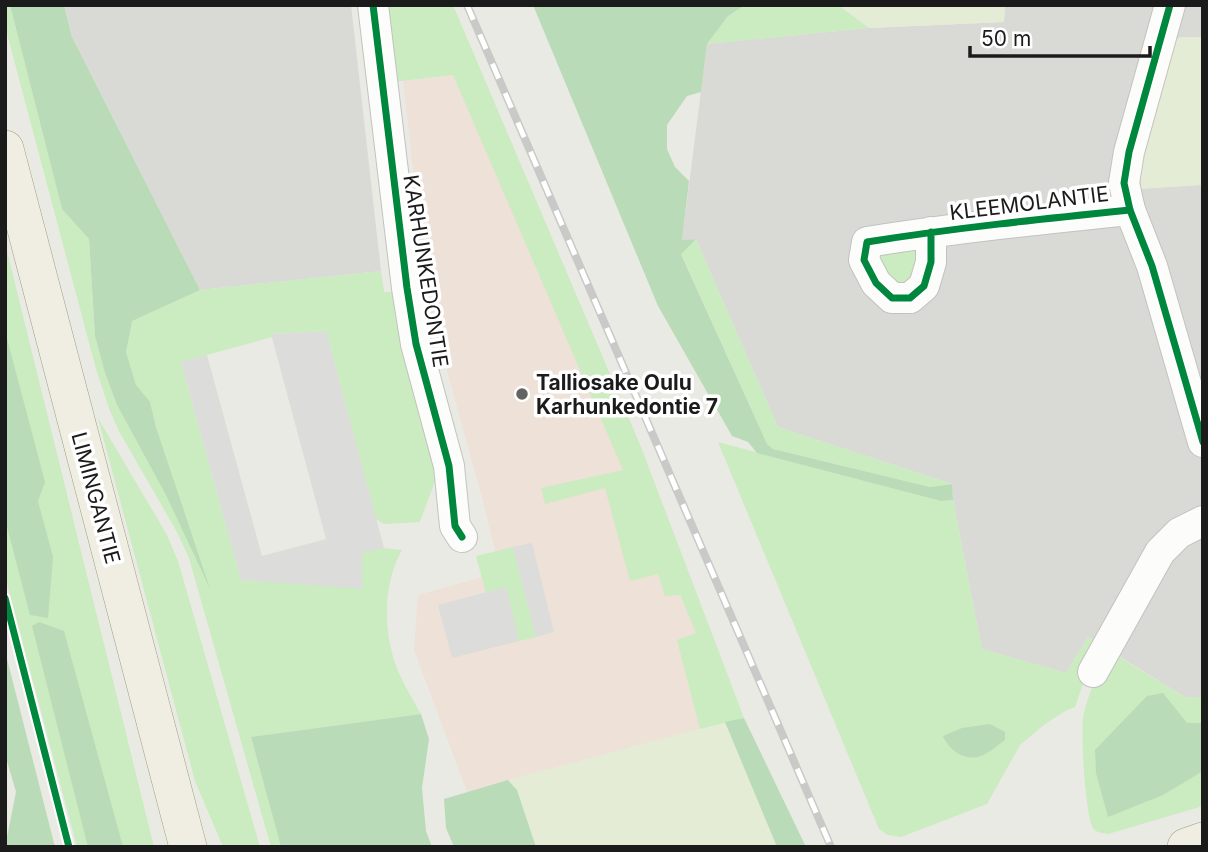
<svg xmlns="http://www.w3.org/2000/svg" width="1208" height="852" font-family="Inter,sans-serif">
	<rect width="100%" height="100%" fill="#eaeae4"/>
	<g fill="#d9d9d5">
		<path d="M64,5h287l30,266 -181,19 -128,-253z"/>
		<path d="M1005,5h198v693l-18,-1 -97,-60 -22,36 -84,-24 -29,-149 -1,-16 -174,-57 -82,-188 -14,1 25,-196 162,-16 135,-6z"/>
	</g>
	<path fill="#ede1d8" d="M453,75l281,645 -267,72 -53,-142 4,-55 82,-23 -17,-71 -54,-195 -26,-225z"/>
	<g fill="#e5ecd6">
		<path d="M838,5h167l-1,17 -135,6z"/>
		<path d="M1180,37h23v148l-62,4 -2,-20 36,-129z"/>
		<path d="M725,722l52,125h-241l-19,-57 -9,-10z"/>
	</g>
	<g fill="#cbebc0">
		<path d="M5,5h5l52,204 27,30 6,97 10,37 12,32 49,89 40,87 -50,-154 -6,-24 -14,-18 -10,-33 5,-31 69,-31 181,-19 3,21h8l4,3 42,178 -18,49 -36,2 -8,-5 -50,-188 -55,3 1,3 -91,25 60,218 121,8v-36l22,-4 18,2c-20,35 -19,84 -4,121 6,14 15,29 23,43l-170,23 30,110h-10l-82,-289 -12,-26 -57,-99 -10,-22 -14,-42 -91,-343z"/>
		<path d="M383,5h70l188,442 103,271 -44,11 -23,-89 19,-7 -16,-38 -15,1 -7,-22 -28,7 -25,-93 -60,16 -4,-16 82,-18 -170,-395 -60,7z"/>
		<path d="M745,5h93l31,23 -162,16 21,-28z"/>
		<path d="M696,239l82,188 174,57 -22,3 -157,-38 -6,-5 -86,-191z"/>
		<path d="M5,243l149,604h-77l-72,-271z"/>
		<path d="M918,243l-1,40 -27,4 -17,-36z"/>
		<path d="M98,418l69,117 11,26 82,286h-37l-28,-66z"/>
		<path d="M718,442l223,59 12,-1 29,149 84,24 22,-36 13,9 -14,27 -12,34 -8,3 -22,14 -25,21 -33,59 -86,33 -13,-2 -9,-6z"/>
		<path d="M513,547l23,90 -17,4 -13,-53 -20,5 -10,-37z"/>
		<path d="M1111,652l74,45 18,1v108l-95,28c-5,-1 -12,-1 -15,-6 -8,-15 -12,-92 -10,-110 4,-24 16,-46 28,-66z"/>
	</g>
	<g fill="#badbb7">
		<path d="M10,5h54l8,32 128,253 -68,31 -6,31 10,33 14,17 6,25 54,162 -44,-94 -49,-90 -12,-32 -10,-37 -6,-97 -27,-30z"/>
		<path d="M533,5h212l-17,11 -21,28 -6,48 -14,4 -20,29v24l8,18 14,14 -7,59 14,-1 -15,15 86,190 6,5 157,38 22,-3 1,16 -12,1 -184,-48 -9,-11 -16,-6 -74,-130z"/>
		<path d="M5,331l40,151 -7,19 15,56 -5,61 -18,-3 -25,-96z"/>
		<path d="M39,622l25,9 59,216h-35l-56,-221z"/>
		<path d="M5,651l50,196h-50l11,-55 -11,-38z"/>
		<path d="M1163,693l24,30h16v48l-40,24 -55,22 -12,-44 -1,-23 52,-54z"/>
		<path d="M421,714l8,25 -7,49 4,43 6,16h-151l-30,-110z"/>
		<path d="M744,718l62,129h-29l-52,-125z"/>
		<path d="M990,724l15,8v8c-7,5 -16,13 -24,16 -16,6 -32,-6 -38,-20l19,-8z"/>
		<path d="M508,780l9,10 19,57h-82l-8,-19 -2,-29z"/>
	</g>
	<g fill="#dcdcda">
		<path d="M326,331l58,217 -22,5v36l-121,-9 -60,-218 26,-7 55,201 64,-17 -55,-205z"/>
		<path d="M532,543l22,89 -18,5 -23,-90z"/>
		<path d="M506,587l13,54 -67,17 -14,-53z"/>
	</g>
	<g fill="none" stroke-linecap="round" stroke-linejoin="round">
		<defs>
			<g id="minor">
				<path d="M373,5l34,283 9,56 33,122 6,60 7,11"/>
				<path d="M1170,5l-41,147 -5,31 6,27 22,56 51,176"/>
				<path d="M931,232v30l-7,24 -14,12h-18l-16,-15 -12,-23 3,-18c87,-14 175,-23 263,-32"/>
				<path d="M1093,672l67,-120 19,-19 24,-12"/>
			</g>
			<g id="major">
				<path d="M5,149l183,698"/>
				<path d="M1186,847l17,-6"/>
			</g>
		</defs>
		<use href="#minor" stroke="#c2c2c0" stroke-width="32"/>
		<use href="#major" stroke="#a09f81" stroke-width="38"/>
		<use href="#minor" stroke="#fcfcfb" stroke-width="30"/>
		<use href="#major" stroke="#f0eee2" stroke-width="37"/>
		<defs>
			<path id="rail" d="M467,5l364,842"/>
		</defs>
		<use href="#rail" stroke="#c9c9c8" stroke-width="8"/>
		<use href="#rail" stroke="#fff" stroke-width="5" stroke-dasharray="16" stroke-linecap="butt"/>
		<defs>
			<g id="cycleway">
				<path d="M373,5l34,283 9,56 33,122 6,60 7,11"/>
				<path d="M1170,5l-41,147 -5,31 6,27 22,56 51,176"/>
				<path d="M931,232v30l-7,24 -14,12h-18l-16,-15 -12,-23 3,-18c87,-14 175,-23 263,-32"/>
				<path d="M5,598l64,249"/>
			</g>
		</defs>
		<use href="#cycleway" stroke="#fff" stroke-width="11"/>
		<use href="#cycleway" stroke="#00873e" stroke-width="7"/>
	</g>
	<circle fill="#636361" stroke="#fff" stroke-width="2.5" cx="522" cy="394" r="7"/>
	<g text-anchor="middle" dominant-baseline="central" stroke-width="7" stroke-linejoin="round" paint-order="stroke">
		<g font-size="21" fill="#1b1b1b" stroke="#fff">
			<text transform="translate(1029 203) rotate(-7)">KLEEMOLANTIE</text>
			<text transform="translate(426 271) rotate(81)">KARHUNKEDONTIE</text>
			<text transform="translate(96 498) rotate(75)">LIMINGANTIE</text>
		</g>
		<g font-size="21" font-weight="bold" fill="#1b1b1b" stroke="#fff" text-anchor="start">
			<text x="536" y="382">Talliosake Oulu<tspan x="536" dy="24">Karhunkedontie 7</tspan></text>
		</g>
	</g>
	<rect width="1208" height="852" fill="none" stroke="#1b1b1b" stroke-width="14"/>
	<path d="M970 46v10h180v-10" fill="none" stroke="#1b1b1b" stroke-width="3.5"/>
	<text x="981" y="46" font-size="21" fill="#1b1b1b" stroke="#ffffff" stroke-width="5" paint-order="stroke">50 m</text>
</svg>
